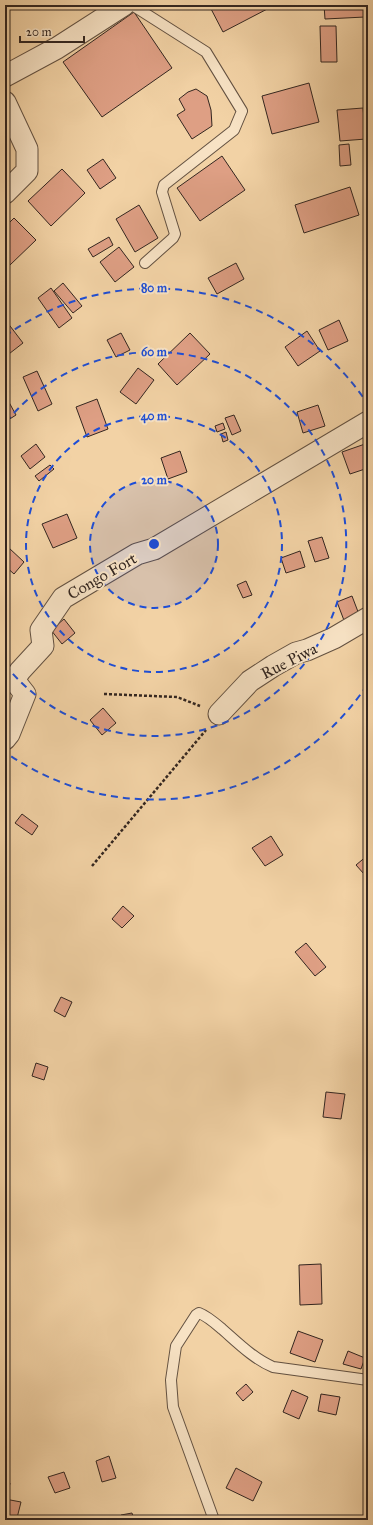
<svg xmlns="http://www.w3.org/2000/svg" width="373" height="1525" font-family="'IM FELL Great Primer',serif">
	<rect width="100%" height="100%" fill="#f2d2a5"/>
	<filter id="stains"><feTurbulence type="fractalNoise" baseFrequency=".005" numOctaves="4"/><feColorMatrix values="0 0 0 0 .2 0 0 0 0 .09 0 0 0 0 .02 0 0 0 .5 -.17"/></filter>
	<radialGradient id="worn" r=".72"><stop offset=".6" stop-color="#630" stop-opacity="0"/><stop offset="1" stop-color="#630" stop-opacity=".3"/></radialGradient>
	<g fill="#de9f84" stroke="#332620">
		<path d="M209,5h64v1l-50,26z"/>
		<path d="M324,5h41v12l-40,2z"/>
		<path d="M134,12l38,56 -70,49 -39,-55z"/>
		<path d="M320,26h16l1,36h-16z"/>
		<path d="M309,83l10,39 -47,12 -10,-38z"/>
		<path d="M196,89l11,7 4,14 1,16 -20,13 -15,-24 8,-5 -6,-11 9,-7z"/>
		<path d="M363,108l3,31 -26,2 -3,-31z"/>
		<path d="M349,144l2,21 -11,1 -1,-21z"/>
		<path d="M222,156l23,34 -45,31 -23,-33z"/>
		<path d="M103,159l13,19 -16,11 -13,-19z"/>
		<path d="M62,169l23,24 -34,33 -23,-25z"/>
		<path d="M350,187l9,28 -55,18 -9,-28z"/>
		<path d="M139,205l19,33 -23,14 -19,-33z"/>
		<path d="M14,218l22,22 -26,25 -5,-5v-33z"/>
		<path d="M109,237l4,8 -20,12 -5,-8z"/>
		<path d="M119,247l15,20 -19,15 -15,-20z"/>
		<path d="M236,263l8,16 -27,15 -9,-16z"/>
		<path d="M63,283l19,23 -9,7 -19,-22z"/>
		<path d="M51,288l21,30 -13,10 -21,-30z"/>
		<path d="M339,320l9,21 -20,9 -9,-20z"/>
		<path d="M7,322l16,21 -18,14v-33z"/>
		<path d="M307,331l13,20 -22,15 -13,-19z"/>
		<path d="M121,333l9,17 -14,7 -9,-17z"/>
		<path d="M190,333l20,21 -33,31 -19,-21z"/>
		<path d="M138,368l16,12 -18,24 -16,-12z"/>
		<path d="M37,371l15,33 -14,7 -15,-34z"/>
		<path d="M5,395l11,20 -11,7z"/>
		<path d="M97,399l11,30 -21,8 -11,-30z"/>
		<path d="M318,405l7,21 -22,7 -6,-21z"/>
		<path d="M234,415l7,16 -9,4 -7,-17z"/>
		<path d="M223,423l2,6 -8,3 -2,-6z"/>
		<path d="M226,432l2,8 -5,2 -2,-8z"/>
		<path d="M36,444l9,13 -15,12 -9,-13z"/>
		<path d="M365,444l3,9v15l-18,6 -8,-22z"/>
		<path d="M180,451l7,21 -19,7 -7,-21z"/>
		<path d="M50,465l4,4 -15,12 -4,-5z"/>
		<path d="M67,514l10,24 -24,10 -11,-24z"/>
		<path d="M322,537l7,21 -14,4 -7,-21z"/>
		<path d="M9,548l15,14 -10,12 -9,-8v-14z"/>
		<path d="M300,551l5,16 -19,6 -5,-15z"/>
		<path d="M246,581l6,14 -9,3 -6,-13z"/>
		<path d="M352,596l8,21 -15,6 -8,-21z"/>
		<path d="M64,619l11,14 -13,11 -11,-14z"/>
		<path d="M103,708l13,15 -14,12 -12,-15z"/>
		<path d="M22,814l16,12 -6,9 -17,-12z"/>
		<path d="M271,836l12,19 -18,11 -13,-18z"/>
		<path d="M368,855v16l-4,3 -8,-9z"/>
		<path d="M123,906l11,10 -12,12 -10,-9z"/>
		<path d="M306,943l20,24 -11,9 -20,-24z"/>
		<path d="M61,997l11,5 -7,15 -11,-6z"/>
		<path d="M36,1063l12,4 -4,13 -12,-4z"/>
		<path d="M326,1092l19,2 -4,25 -18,-2z"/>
		<path d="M321,1264l1,40 -22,1 -1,-40z"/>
		<path d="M298,1331l25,9 -8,22 -25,-9z"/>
		<path d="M348,1351l17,7 -4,11 -18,-5z"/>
		<path d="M246,1384l7,8 -10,9 -7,-8z"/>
		<path d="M292,1390l16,7 -9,22 -16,-7z"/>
		<path d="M321,1394l19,3 -4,18 -18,-4z"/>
		<path d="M109,1456l7,22 -14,4 -6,-21z"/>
		<path d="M236,1468l26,14 -9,19 -27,-13z"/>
		<path d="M64,1472l6,16 -15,5 -7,-16z"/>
		<path d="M5,1483h5l-2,10h-3z"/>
		<path d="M5,1499l16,3 -4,16 -12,-3z"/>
		<path d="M132,1513l2,7h-12l-1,-5z"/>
	</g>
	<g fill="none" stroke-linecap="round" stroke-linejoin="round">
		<defs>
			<g id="service">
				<path d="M132,5l74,47 36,59 -8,19 -70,55 -2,7 13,42 -2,4 -28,25"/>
				<path d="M214,1520l-41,-113 -2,-27 5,-34 20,-31 3,-2c8,3 16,10 23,16 16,14 32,30 51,38l95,13"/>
			</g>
			<g id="minor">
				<path d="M5,76l52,-28 67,-43"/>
				<path d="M5,102l22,47v22l-22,22"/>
				<path d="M219,714l31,-33 23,-15 23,-13 11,-3 27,-12 34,-20"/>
				<path d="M5,739l4,-5 16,-40 -11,-14 6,-9 23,-25 -2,-16 22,-32 74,-44 17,-5 214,-127"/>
			</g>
		</defs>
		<use href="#service" stroke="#635141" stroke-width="12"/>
		<use href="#minor" stroke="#635141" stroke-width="23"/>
		<g stroke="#332620" stroke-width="2.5" stroke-dasharray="3 2" stroke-linecap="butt">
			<path d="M104,694l73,3 23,9"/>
			<path d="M92,866l114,-136"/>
		</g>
		<use href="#service" stroke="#f7e2c4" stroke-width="10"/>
		<use href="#minor" stroke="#f7e2c4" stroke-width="21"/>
	</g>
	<circle cx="154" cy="544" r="64" fill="#1d4ed8" fill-opacity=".12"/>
	<g fill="none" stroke="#1d4ed8" stroke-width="2" stroke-dasharray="7 5">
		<circle cx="154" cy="544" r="64"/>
		<circle cx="154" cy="544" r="128"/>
		<path d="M6 422A192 192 0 1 1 6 666"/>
		<path d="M367 685A256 256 0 0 1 5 752M5 336A256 256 0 0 1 367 403"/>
	</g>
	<g text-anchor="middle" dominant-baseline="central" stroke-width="4" stroke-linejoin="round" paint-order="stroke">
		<g font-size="16" fill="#332620" stroke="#f7e2c4">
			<text transform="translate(102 576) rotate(-30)">Congo Fort</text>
			<text transform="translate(289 661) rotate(-27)">Rue Piwa</text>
		</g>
	</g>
	<circle cx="154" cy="544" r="6" fill="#1d4ed8" stroke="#f7e2c4" stroke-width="2"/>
	<g font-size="12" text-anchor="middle" font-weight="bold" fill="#1d4ed8" stroke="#f7e2c4" stroke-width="4" stroke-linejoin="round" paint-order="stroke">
		<text x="154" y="292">80 m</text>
		<text x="154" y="356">60 m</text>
		<text x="154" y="420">40 m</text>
		<text x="154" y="484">20 m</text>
	</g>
	<rect width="373" height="1525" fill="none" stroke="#f2d2a5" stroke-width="20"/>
	<rect x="6" y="6" width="361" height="1513" fill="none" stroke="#332620" stroke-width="2"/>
	<rect x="10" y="10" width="353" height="1505" fill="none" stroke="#332620"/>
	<path d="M20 36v6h64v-6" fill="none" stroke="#332620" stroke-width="2"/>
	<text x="26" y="36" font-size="12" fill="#332620" stroke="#f7e2c4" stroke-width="3" paint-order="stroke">20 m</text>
	<rect width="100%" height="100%" filter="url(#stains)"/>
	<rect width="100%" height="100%" fill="url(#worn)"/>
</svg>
